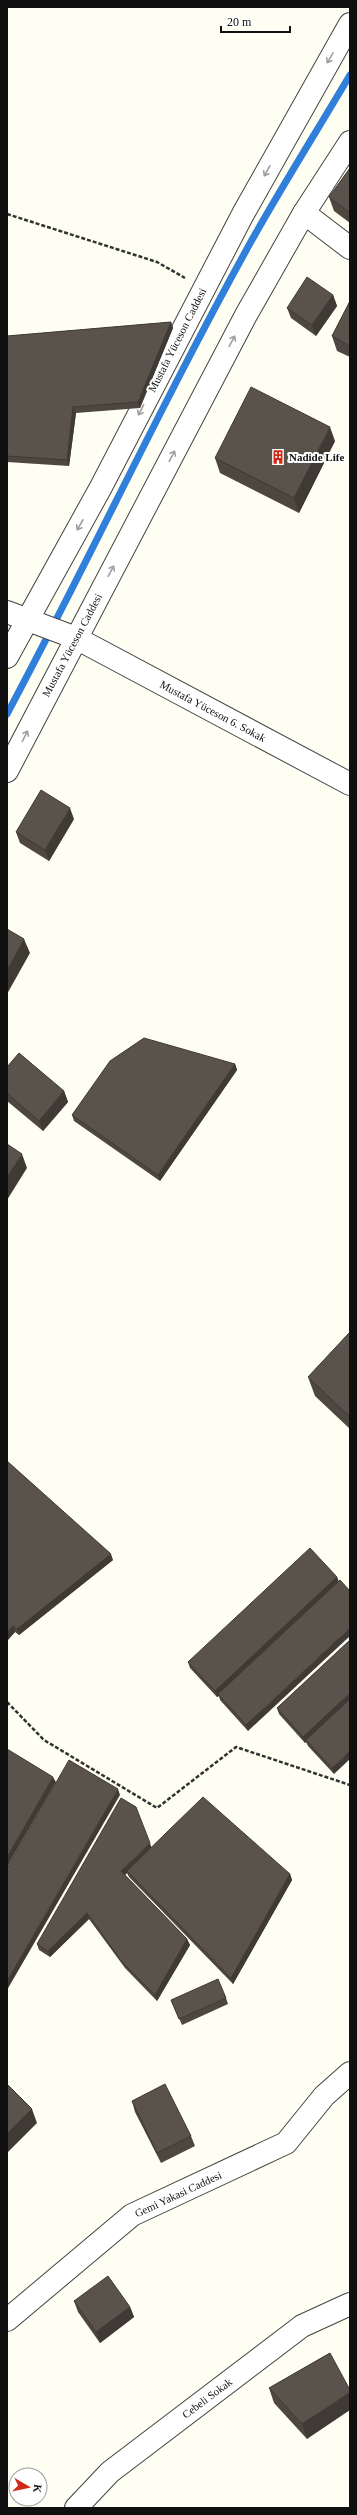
<svg xmlns="http://www.w3.org/2000/svg" width="357" height="2515" font-family="'Times New Roman',serif">
	<rect width="100%" height="100%" fill="#fffef3"/>
	<g fill="none" stroke-linecap="round" stroke-linejoin="round">
		<path stroke="#307fdb" stroke-width="7" d="M7,714c84,-157 159,-320 246,-476 31,-55 65,-109 97,-163"/>
		<defs>
			<g id="minor">
				<path d="M304,213l46,35"/>
				<path d="M7,612l69,26 274,146"/>
				<path d="M7,2320l125,-105 154,-72 38,-47 26,-23"/>
				<path d="M76,2508l34,-36 192,-146 48,-22"/>
			</g>
			<g id="tertiary">
				<path d="M7,657l94,-170 142,-273 107,-190"/>
				<path d="M7,771l239,-456 58,-102 46,-71"/>
			</g>
		</defs>
		<use href="#minor" stroke="#434343" stroke-width="24"/>
		<use href="#tertiary" stroke="#434343" stroke-width="24"/>
		<g stroke="#323232" stroke-width="2.5" stroke-dasharray="4 2" stroke-linecap="butt">
			<path d="M7,214l150,48 28,16"/>
			<path d="M7,1702l37,38 113,68 79,-61 114,38"/>
		</g>
		<use href="#minor" stroke="#fff" stroke-width="22"/>
		<use href="#tertiary" stroke="#fff" stroke-width="22"/>
	</g>
	<g fill="#4d4740">
		<path d="M350,168v55l-16,-12 -5,-14z"/>
		<path d="M333,295l4,11 -21,30 -25,-18 -4,-10z"/>
		<path d="M350,301v56l-13,-6 -5,-15z"/>
		<path d="M171,322l2,6 -33,80 -64,5 -7,53 -62,-4v-126z"/>
		<path d="M335,441l-36,72 -79,-40 -5,-15z"/>
		<path d="M74,819l-25,42 -29,-18 -4,-11z"/>
		<path d="M235,1064l2,6 -77,111 -86,-60 -2,-6z"/>
		<path d="M7,1067l57,24 4,11 -25,29 -36,-30z"/>
		<path d="M350,1332v97l-35,-33 -7,-19z"/>
		<path d="M7,1461l106,99 -94,75 -4,-3 -8,9z"/>
		<path d="M337,1577l2,5 -91,149 -28,-31 -1,-4 -2,1 -27,-29 -2,-6z"/>
		<path d="M350,1640l-16,134 -26,-28 -2,-4 -1,1 -26,-29 -2,-6z"/>
		<path d="M151,1847l139,27 2,6 -59,104 -104,-107 -2,-4 -2,2 62,64 3,6 -33,56 -32,-33 -36,-49 -39,38 -11,-7 -2,-6z"/>
		<path d="M226,1998l2,6 -46,21 -11,-25z"/>
		<path d="M132,2101l59,35 4,10 -34,17 -26,-51z"/>
		<path d="M74,2301l56,6 4,10 -34,26 -22,-31z"/>
		<path d="M330,2353l-23,86 -33,-36 -5,-15z"/>
	</g>
	<g fill="#3f3a34">
		<path d="M333,295l4,11 -21,30 -4,-11z"/>
		<path d="M171,322l2,6 -33,80 -2,-6z"/>
		<path d="M73,407l3,6 -7,53 -2,-6z"/>
		<path d="M330,427l5,14 -36,72 -5,-15z"/>
		<path d="M70,808l4,11 -25,42 -4,-11z"/>
		<path d="M24,939l6,14 -23,41v-24z"/>
		<path d="M235,1064l2,6 -77,111 -2,-6z"/>
		<path d="M64,1091l4,11 -25,29 -4,-10z"/>
		<path d="M22,1154l5,14 -20,32v-23z"/>
		<path d="M111,1554l2,6 -94,75 -2,-6z"/>
		<path d="M337,1577l2,6 -121,111 1,2 -2,1 -2,-6z"/>
		<path d="M13,1626l2,6 -8,9v-8z"/>
		<path d="M350,1628v8l-102,95 -2,-6z"/>
		<path d="M350,1693v8l-44,39v2l-1,1 -2,-6z"/>
		<path d="M350,1751v8l-16,15 -2,-6z"/>
		<path d="M53,1777l3,5 -49,85v-10z"/>
		<path d="M118,1789l2,6 -113,195v-9z"/>
		<path d="M150,1843l2,6 -25,22v2l-4,4 -2,-6z"/>
		<path d="M290,1874l2,6 -59,104 -2,-6z"/>
		<path d="M87,1913l2,6 -39,38 -2,-6z"/>
		<path d="M187,1939l3,6 -33,56 -2,-6z"/>
		<path d="M32,2109l5,14 -30,30v-19z"/>
		<path d="M130,2307l4,10 -34,26 -4,-11z"/>
		<path d="M350,2392v18l-43,29 -5,-15z"/>
	</g>
	<g fill="#5a534b" stroke="#3f3a34">
		<path d="M350,168v45l-21,-16z"/>
		<path d="M307,277l26,18 -21,30 -25,-17z"/>
		<path d="M350,301v45l-18,-10z"/>
		<path d="M171,322l-33,80 -65,5 -6,53 -60,-4v-120z"/>
		<path d="M251,387l79,40 -36,71 -79,-40z"/>
		<path d="M41,790l29,18 -25,42 -29,-18z"/>
		<path d="M7,929l17,10 -17,31z"/>
		<path d="M144,1038l91,26 -77,111 -86,-60 38,-54z"/>
		<path d="M19,1053l45,38 -25,30 -32,-28v-26z"/>
		<path d="M7,1144l15,10 -15,23z"/>
		<path d="M350,1332v85l-42,-40z"/>
		<path d="M7,1461l104,93 -94,75 -4,-3 -6,7z"/>
		<path d="M310,1548l27,29 -122,114 -27,-29z"/>
		<path d="M340,1580l10,11v37l-104,97 -28,-31z"/>
		<path d="M350,1640v53l-47,44 -26,-29z"/>
		<path d="M350,1699v52l-18,17 -26,-28z"/>
		<path d="M7,1749l46,28 -46,80z"/>
		<path d="M69,1760l49,29 -111,192v-113z"/>
		<path d="M203,1797l87,77 -59,104 -104,-107z"/>
		<path d="M121,1798l15,9 14,36 -29,28 66,68 -32,56 -33,-33 -35,-49 -39,38 -11,-7z"/>
		<path d="M218,1979l8,19 -47,21 -8,-19z"/>
		<path d="M7,2084l25,25 -25,25z"/>
		<path d="M165,2084l26,52 -34,17 -25,-52z"/>
		<path d="M108,2276l22,31 -34,25 -22,-31z"/>
		<path d="M330,2353l20,37v2l-48,32 -33,-36z"/>
	</g>
	<defs><path id="oneway-shaft" d="M-6 0H5M1.5-3L5.5 0L1.5 3" fill="none" stroke-width="1.6" stroke-linecap="round" stroke-linejoin="round"/></defs>
	<g stroke="#9f9f9f">
		<use href="#oneway-shaft" transform="translate(330 58) rotate(120)"/>
		<use href="#oneway-shaft" transform="translate(267 171) rotate(119)"/>
		<use href="#oneway-shaft" transform="translate(232 341) rotate(-62)"/>
		<use href="#oneway-shaft" transform="translate(141 410) rotate(117)"/>
		<use href="#oneway-shaft" transform="translate(172 456) rotate(-62)"/>
		<use href="#oneway-shaft" transform="translate(80 525) rotate(119)"/>
		<use href="#oneway-shaft" transform="translate(111 571) rotate(-62)"/>
		<use href="#oneway-shaft" transform="translate(25 736) rotate(-63)"/>
	</g>
	<defs>
		<symbol id="building-bare" viewBox="-9 -9 18 18"><path d="M-4-6H4V6H1V3H-1V6H-4ZM-2.5-4.3h1.7v1.8h-1.7ZM.8-4.3h1.7v1.8H.8ZM-2.5-1h1.7V.8h-1.7ZM.8-1h1.7V.8H.8Z" fill="#d02918" stroke="#fff" stroke-width="2.5" paint-order="stroke"/></symbol>
	</defs>
	<g fill-rule="evenodd">
		<use href="#building-bare" x="268" y="447" width="20" height="20"/>
	</g>
	<g text-anchor="middle" dominant-baseline="central" stroke-width="4" stroke-linejoin="round" paint-order="stroke">
		<g font-size="11" fill="#101010" stroke="#fff">
			<text transform="translate(177 340) rotate(-63)">Mustafa Yüceson Caddesi</text>
			<text transform="translate(72 645) rotate(-62)">Mustafa Yüceson Caddesi</text>
			<text transform="translate(213 711) rotate(28)">Mustafa Yüceson 6. Sokak</text>
			<text transform="translate(178 2194) rotate(-25)">Gemi Yakasi Caddesi</text>
			<text transform="translate(207 2398) rotate(-37)">Cebeli Sokak</text>
		</g>
		<g font-size="11" font-weight="bold" fill="#101010" stroke="#fff" text-anchor="start">
			<text x="289" y="457">Nadide Life</text>
		</g>
	</g>
	<rect width="357" height="2515" fill="none" stroke="#101010" stroke-width="16"/>
	<g transform="translate(28 2487) rotate(99)"><circle r="19" fill="#ffffff" stroke="#9f9f9f"/>
	<path d="M0-3L7 15L0 10L-7 15Z" fill="#d02918"/>
	<text y="-6" font-size="11" font-weight="bold" text-anchor="middle" fill="#101010">K</text>
	</g>
	<path d="M221 26v6h69v-6" fill="none" stroke="#101010" stroke-width="2"/>
	<text x="227" y="26" font-size="12" fill="#101010" stroke="#ffffff" stroke-width="3" paint-order="stroke">20 m</text>
</svg>
